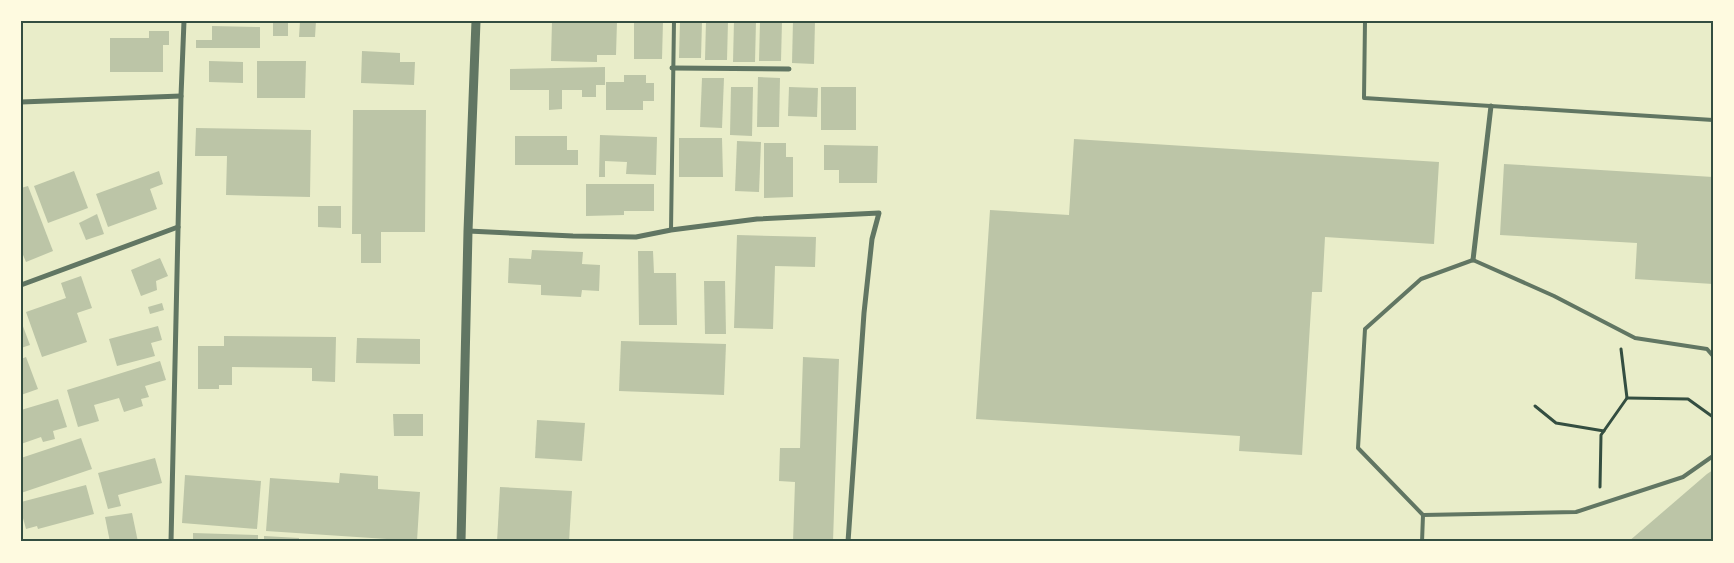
<svg xmlns="http://www.w3.org/2000/svg" width="1734" height="563" font-family="Figtree,sans-serif">
	<rect width="100%" height="100%" fill="#e9edc9"/>
	<g fill="#bcc5a7">
		<rect x="273" y="21" width="15" height="15"/>
		<path d="M300,21h16l-1,16h-16z"/>
		<path d="M552,21h65l-1,34h-19v7l-46,-1z"/>
		<path d="M634,21h29l-1,38h-28z"/>
		<path d="M680,21h22l-1,37h-22z"/>
		<path d="M706,21h22l-1,39h-22z"/>
		<path d="M734,21h22l-1,41h-22z"/>
		<path d="M760,21h22l-1,40h-22z"/>
		<path d="M793,21h22l-1,43 -22,-1z"/>
		<path d="M212,26l48,1v21h-64v-8h16z"/>
		<path d="M149,31h20v14h-6v27h-53v-34h39z"/>
		<path d="M362,51l38,2v9h15l-1,23 -53,-2z"/>
		<path d="M209,61l34,1v21l-34,-1z"/>
		<path d="M257,61h49l-1,37h-48z"/>
		<path d="M605,67v18h-9v12h-14v-7h-20v19l-13,1v-20h-39v-21z"/>
		<path d="M624,75h22v8h8v18h-11v9h-37v-28h18z"/>
		<path d="M758,77l22,1 -1,49h-22z"/>
		<path d="M702,78h22l-2,50 -22,-1z"/>
		<path d="M731,87h22l-1,49 -22,-1z"/>
		<path d="M789,87l29,1 -1,29 -29,-1z"/>
		<rect x="821" y="87" width="35" height="43"/>
		<path d="M353,110h73l-1,122h-44v31h-20v-29h-9z"/>
		<path d="M196,128l115,2 -1,67 -84,-2 1,-39h-32z"/>
		<path d="M600,135l57,2 -1,38 -30,-1 1,-12 -22,-1v16h-6z"/>
		<path d="M515,136h52v14h11v15h-63z"/>
		<path d="M679,138h43l1,39h-44z"/>
		<path d="M1074,139l365,23 -5,82 -109,-7 -3,55h-10l-10,163 -63,-4 1,-15 -264,-17 14,-209 79,5z"/>
		<path d="M737,141l24,1 -2,50 -24,-1z"/>
		<path d="M764,143h22v14h7v40l-29,1z"/>
		<path d="M824,145l54,1 -1,37h-38v-13h-15z"/>
		<path d="M1504,164l209,13v107l-78,-5 2,-36 -137,-8z"/>
		<path d="M74,171l14,37 -40,15 -14,-37z"/>
		<path d="M159,171l4,13 -13,5 7,20 -49,18 -12,-33z"/>
		<path d="M586,184h68v27h-30v4l-38,1z"/>
		<path d="M28,186l25,65 -27,11 -5,-12v-62z"/>
		<path d="M318,206h23v22l-23,-1z"/>
		<path d="M97,214l7,20 -18,6 -7,-17z"/>
		<path d="M737,235l79,2 -1,30 -40,-1 -2,63 -39,-1z"/>
		<path d="M532,250l51,2 -1,12 18,1 -1,26 -17,-1 -1,7 -40,-2v-10l-33,-2 1,-25 22,1z"/>
		<path d="M638,251h15l1,22h22l1,52h-38z"/>
		<path d="M160,258l8,18 -12,5 1,9 -16,6 -10,-26z"/>
		<path d="M81,276l11,32 -15,5 10,29 -45,15 -16,-45 40,-14 -5,-15z"/>
		<path d="M704,281h21l1,53h-21z"/>
		<path d="M162,303l2,7 -14,4 -2,-7z"/>
		<path d="M21,321l9,24 -9,3z"/>
		<path d="M158,326l4,14 -11,3 4,13 -38,10 -8,-27z"/>
		<path d="M224,336l112,1 -1,45 -23,-1v-13l-80,-1v18h-13v4h-21v-43h26z"/>
		<path d="M357,338l63,1v25l-64,-1z"/>
		<path d="M621,341l105,3 -2,51 -105,-4z"/>
		<path d="M26,357l12,32 -17,6v-36z"/>
		<path d="M803,357l36,2 -6,183h-40l2,-60 -16,-1 1,-33h20z"/>
		<path d="M160,361l6,19 -21,6 4,11 -8,2 2,7 -19,6 -5,-14 -25,7 5,16 -21,6 -11,-37z"/>
		<path d="M58,399l9,28 -14,4 2,8 -12,3 -2,-5 -20,7v-34z"/>
		<path d="M393,414h30v22h-29z"/>
		<path d="M537,420l48,3 -3,38 -47,-3z"/>
		<path d="M81,438l11,31 -71,24v-35z"/>
		<path d="M155,458l7,25 -44,12 3,11 -13,3 -10,-36z"/>
		<path d="M1713,470v72h-85l79,-68z"/>
		<path d="M340,473l38,3v13l42,3 -3,49 -151,-10 4,-53 69,5z"/>
		<path d="M185,475l76,6 -4,48 -75,-6z"/>
		<path d="M86,485l8,29 -56,15 -1,-3 -11,3 -5,-18v-9z"/>
		<path d="M500,487l72,4 -3,51h-72z"/>
		<path d="M132,513l6,29h-28l-5,-25z"/>
		<path d="M193,533l65,2v7h-65z"/>
		<path d="M264,536l35,2v4h-35z"/>
	</g>
	<g fill="none" stroke-linecap="round" stroke-linejoin="round">
		<g stroke="#344e41" stroke-width="3">
			<path d="M1627,398l61,1 25,18"/>
			<path d="M1535,406l21,17 48,8"/>
			<path d="M1600,487l1,-52 26,-37 -6,-49"/>
		</g>
		<g stroke="#617663" stroke-width="4">
			<path d="M1365,21l-1,77 349,22"/>
			<path d="M671,230l3,-209"/>
			<path d="M1713,356l-6,-7 -72,-11 -81,-42 -81,-36 -52,19 -56,50 -7,119 65,67 153,-3 107,-35 30,-21"/>
			<path d="M1422,542l1,-27"/>
		</g>
		<g stroke="#617663" stroke-width="5">
			<path d="M672,68l117,1"/>
			<path d="M21,102l160,-6"/>
			<path d="M468,231l105,5 63,1 35,-7 86,-11 122,-6 -7,26 -8,74 -16,229"/>
			<path d="M1473,260l18,-154"/>
			<path d="M21,285l157,-58"/>
			<path d="M171,542l10,-446 3,-75"/>
		</g>
		<path stroke="#617663" stroke-width="9" d="M461,542l7,-311 8,-210"/>
	</g>
	<rect width="1734" height="563" fill="none" stroke="#fefae0" stroke-width="45"/>
	<rect x="22" y="22" width="1690" height="518" fill="none" stroke="#344e41" stroke-width="2"/>
</svg>
